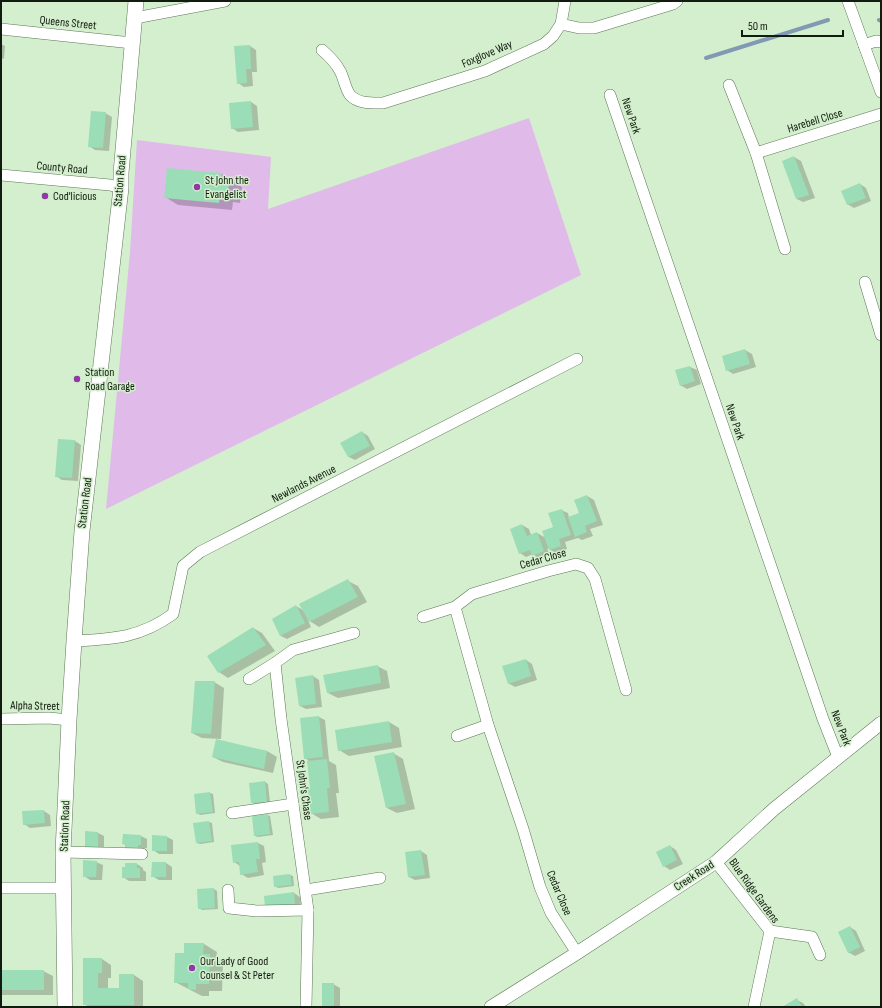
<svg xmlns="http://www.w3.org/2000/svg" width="882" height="1008" font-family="'Sofia Sans Condensed',sans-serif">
	<rect width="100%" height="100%" fill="#d4efcd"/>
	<path fill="#e0bbea" d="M529,118l52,157 -475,234 24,-257 7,-112 134,17 -3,52z"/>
	<g fill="#0003">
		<path d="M1,44l4,2 -1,13 -3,-1z"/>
		<path d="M250,46l6,4 1,22h-5l1,14 -9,1 -6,-4z"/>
		<path d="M251,102l6,4 2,24 -21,2 -6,-4z"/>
		<path d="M105,113l7,4 -3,34 -14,-1 -6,-4z"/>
		<path d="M794,157l7,4 14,37 -12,4 -6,-3z"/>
		<path d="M222,174l20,13 -2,16 -7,-1 -1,8 -54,-5 -13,-8z"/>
		<path d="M860,184l6,4 5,13 -17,7 -7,-4z"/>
		<path d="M745,350l7,4 4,13 -23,7 -6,-4z"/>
		<path d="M690,367l7,3 4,14 -14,5 -7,-4 -4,-14z"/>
		<path d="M362,432l6,4 7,13 -20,11 -6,-3 -7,-14z"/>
		<path d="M59,440l16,1 6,4 -3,36 -16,-1 -6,-4z"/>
		<path d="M587,496l7,4 9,25 -13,4 3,7 -11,4 -4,-2 -13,4 2,7 -11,4 -9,-5 3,7 -11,4 -6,-5 -7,3 -6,-4 2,-28 7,4 2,6 6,-2 9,5 9,-11 6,-17 7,3 1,5 12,-4z"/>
		<path d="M348,581l10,5 9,16 -48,25 -11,-7 3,7 -24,12 -6,-3 -8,-17 23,-13 7,4z"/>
		<path d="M253,628l9,5 13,18 -47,27 -9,-6z"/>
		<path d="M526,660l6,4 5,16 -22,7 -7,-4z"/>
		<path d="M377,666l10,5 3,17 -52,10 -10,-5z"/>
		<path d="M313,676l6,4 3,27 -16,2 -6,-3z"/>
		<path d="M214,682l10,6 -3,51 -19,-1 -10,-5z"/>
		<path d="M319,717l6,3 4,41 7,4 3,28h-3l3,24 -18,2 -10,-6v-24l-3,-29 -3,-2z"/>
		<path d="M389,722l10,6 3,19 -53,9 -10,-6z"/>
		<path d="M217,741l50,10 10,6 -4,16 -50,-11 -10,-5z"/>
		<path d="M393,753l10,6 12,50 -18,4 -10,-5z"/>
		<path d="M265,782l3,2 2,19 -15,1 -3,-1z"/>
		<path d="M210,793l3,1 2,19 -15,2 -3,-2z"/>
		<path d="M44,811l6,4 1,11 -21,2 -6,-4z"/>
		<path d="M267,815l3,1 3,19 -15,2 -3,-1z"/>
		<path d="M209,822l3,1 2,19 -14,2 -3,-1 -3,-19z"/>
		<path d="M98,833l6,3v15h-12l-6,-4z"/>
		<path d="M124,835l17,1 6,3v9h-3v3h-12l-6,-4v-2l-3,-1z"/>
		<path d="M167,837l6,3v14h-14l-6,-4z"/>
		<path d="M258,843l6,3 2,16 -4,1 2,12 -16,3 -7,-4 -1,-8 -6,-4z"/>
		<path d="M670,846l6,4 7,14 -13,6 -6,-4z"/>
		<path d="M421,851l6,4 3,23 -15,2 -6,-3z"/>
		<path d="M96,862l7,3 -1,15h-12l-6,-4z"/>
		<path d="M153,863h13l6,4v13h-13l-7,-4z"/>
		<path d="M137,864l6,4v2l3,2v9h-17l-6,-4 3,-9z"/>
		<path d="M290,875l3,1 1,10 -16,2 -3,-2z"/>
		<path d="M214,889l3,2 1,18 -16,1 -3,-2z"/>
		<path d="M294,893l6,4 1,10 -28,3z"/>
		<path d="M850,927l6,4 9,20 -10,5 -7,-4z"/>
		<path d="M204,944l13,8 -1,7 7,4 -1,28h-13v5h-7l-27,-14 10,-28z"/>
		<path d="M102,959l9,6v13h-3v11h12l14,-14 9,6v26h-54l-5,-3z"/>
		<path d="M1,971h42l10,5v19h-52z"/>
		<path d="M333,984l7,4v19h-17z"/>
		<path d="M797,1000l6,3 3,4h-21z"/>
	</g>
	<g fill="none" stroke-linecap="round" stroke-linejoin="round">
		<g stroke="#8299b4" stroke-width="4">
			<path d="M879,20l2,1"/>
			<path d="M706,58l122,-38"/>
		</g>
	</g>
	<g fill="#9addb7">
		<path d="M250,45l1,24h-5l1,14 -10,1 -3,-38z"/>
		<path d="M251,101l2,26 -22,2 -2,-26z"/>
		<path d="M91,111l15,1 -3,36 -15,-1z"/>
		<path d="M794,156l15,39 -13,4 -14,-38z"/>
		<path d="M167,168l55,5 -1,5h8l-1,18 -8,-1 -1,8 -55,-5z"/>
		<path d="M860,183l6,15 -19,7 -6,-14z"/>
		<path d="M745,349l5,15 -24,7 -4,-15z"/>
		<path d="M690,366l5,15 -15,5 -5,-16z"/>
		<path d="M362,431l8,15 -22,11 -8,-14z"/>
		<path d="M58,439l17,1 -3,38 -17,-1z"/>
		<path d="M587,495l10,26 -12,5 2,6 -12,5 -7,-20 11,-4 -5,-13z"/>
		<path d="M562,509l9,26 -12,4 2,7 -12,4 -7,-19 11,-4 -5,-14z"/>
		<path d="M522,524l5,12 10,-4 7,19 -12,5 -2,-6 -11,4 -9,-25z"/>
		<path d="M348,579l10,18 -49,25 -10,-18z"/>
		<path d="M296,605l9,18 -25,13 -8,-17z"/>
		<path d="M253,627l13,18 -48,28 -11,-17z"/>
		<path d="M526,659l5,17 -23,8 -6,-18z"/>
		<path d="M378,665l3,18 -54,10 -4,-18z"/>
		<path d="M313,675l3,29 -17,2 -4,-28z"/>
		<path d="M195,681h20l-4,53 -20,-1z"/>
		<path d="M319,716l4,41 -19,2 -4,-41z"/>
		<path d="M389,721l3,21 -54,9 -3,-21z"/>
		<path d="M216,739l51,12 -3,18 -52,-12z"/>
		<path d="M394,752l12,52 -20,4 -12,-52z"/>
		<path d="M327,759l3,29h-3l2,24 -19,2 -2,-26h2l-3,-27z"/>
		<path d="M265,781l2,21 -16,1 -2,-20z"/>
		<path d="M210,792l3,20 -17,2 -2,-20z"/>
		<path d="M44,810l1,13 -22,2 -1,-14z"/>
		<path d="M268,814l2,20 -16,2 -2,-20z"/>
		<path d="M209,821l3,20 -16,2 -3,-20z"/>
		<path d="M85,831l13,1v16l-13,-1z"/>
		<path d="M123,834l18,1v10h-3v3h-13v-4h-3z"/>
		<path d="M152,835l15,1v15h-15z"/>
		<path d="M258,842l2,17h-4l2,13 -18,3 -1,-13 -6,1 -2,-18z"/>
		<path d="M670,845l7,15 -14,7 -7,-15z"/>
		<path d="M421,850l4,25 -17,2 -3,-25z"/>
		<path d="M83,860l14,1 -1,16h-13z"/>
		<path d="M152,862h14v15h-15z"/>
		<path d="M125,863h12v5h3v10h-18v-11h3z"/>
		<path d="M290,874l2,11 -18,2 -1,-11z"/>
		<path d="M214,888l1,20 -17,1 -1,-20z"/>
		<path d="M294,892l1,12 -30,3 -1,-11z"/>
		<path d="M850,926l10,21 -12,6 -10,-21z"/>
		<path d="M184,943h20l-1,11h7l-1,30h-13v6l-8,-1v-6h-14l1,-30h9z"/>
		<path d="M83,958h19v15h-4v15h21v-14h15v31h-51z"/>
		<rect x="1" y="970" width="43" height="20"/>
		<rect x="322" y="983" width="12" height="24"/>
		<path d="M797,998l5,9h-20z"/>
	</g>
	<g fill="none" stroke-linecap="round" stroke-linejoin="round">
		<defs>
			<g id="minor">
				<path d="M848,1l33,91"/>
				<path d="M135,18l90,-17"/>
				<path d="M561,24l4,-23"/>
				<path d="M1,29l131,14"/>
				<path d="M864,45l12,-4 5,1"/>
				<path d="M322,50c7,6 14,13 18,21 4,7 5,17 10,24 8,9 22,8 33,8l102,-32 59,-27 9,-8 8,-12 18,4h15l79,-24 4,-3"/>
				<path d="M729,85l27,68 29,96"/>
				<path d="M610,95l213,624 15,38"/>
				<path d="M756,153l125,-39"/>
				<path d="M1,175l109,10 11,3"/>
				<path d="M865,282l16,53"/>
				<path d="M423,617l32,-10"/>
				<path d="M74,641c39,-2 66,-3 99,-27l10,-48 17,-14 377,-193"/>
				<path d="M249,679l26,-16"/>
				<path d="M1,719l48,-1 20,2"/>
				<path d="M457,736l31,-11"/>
				<path d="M232,813l61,-9"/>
				<path d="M63,852l79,2"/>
				<path d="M716,862l54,69 -16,76"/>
				<path d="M1,888h63"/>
				<path d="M228,890l1,18 28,3 51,-1"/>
				<path d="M306,890l74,-12"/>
				<path d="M770,931l42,6 8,18"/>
				<path d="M577,953l-26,-40 -11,-26 -17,-58 -35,-104 -33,-118 17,-13 76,-23 28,-7 12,4 7,11 31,111"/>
				<path d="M306,1007l2,-97 -27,-191 -6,-56 18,-13 61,-17"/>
			</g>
			<path id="tertiary" d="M491,1007l86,-54 139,-91 58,-53 107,-86"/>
			<path id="secondary" d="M65,1007l-2,-155 6,-132 5,-79 8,-110 39,-343v-15l15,-172"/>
		</defs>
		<use href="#minor" stroke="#5d7557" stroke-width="12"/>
		<use href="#tertiary" stroke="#5d7557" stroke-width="14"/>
		<use href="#secondary" stroke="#5d7557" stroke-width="16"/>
		<use href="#minor" stroke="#fff" stroke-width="11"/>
		<use href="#tertiary" stroke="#fff" stroke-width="13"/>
		<use href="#secondary" stroke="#fff" stroke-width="15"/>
	</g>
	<g fill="#9039a6" stroke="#d4efcd" stroke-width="1.5">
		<circle cx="197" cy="187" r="4"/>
		<circle cx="45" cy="196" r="4"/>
		<circle cx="77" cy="379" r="4"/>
		<circle cx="192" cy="968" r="4"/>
	</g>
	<g text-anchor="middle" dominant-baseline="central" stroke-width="3" stroke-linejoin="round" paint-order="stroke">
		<g font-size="12" fill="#111b0f" stroke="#d4efcd">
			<text transform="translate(68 23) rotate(6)">Queens Street</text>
			<text transform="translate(487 54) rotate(-23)">Foxglove Way</text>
			<text transform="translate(631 116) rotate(71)">New Park</text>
			<text transform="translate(815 121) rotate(-17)">Harebell Close</text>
			<text transform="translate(62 168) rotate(5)">County Road</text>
			<text transform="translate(120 181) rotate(-85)">Station Road</text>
			<text transform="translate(735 422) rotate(71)">New Park</text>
			<text transform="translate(304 484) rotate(-27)">Newlands Avenue</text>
			<text transform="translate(85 503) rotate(-83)">Station Road</text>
			<text transform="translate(543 559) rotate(-16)">Cedar Close</text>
			<text transform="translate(35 706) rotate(1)">Alpha Street</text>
			<text transform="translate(841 728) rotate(69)">New Park</text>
			<text transform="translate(304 790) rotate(82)">St John's Chase</text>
			<text transform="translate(65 826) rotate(-88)">Station Road</text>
			<text transform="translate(694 876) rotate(-33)">Creek Road</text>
			<text transform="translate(754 891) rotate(54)">Blue Ridge Gardens</text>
			<text transform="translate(559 893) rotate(67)">Cedar Close</text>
		</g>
		<g font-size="12" fill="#111b0f" stroke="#d4efcd" text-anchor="start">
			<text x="205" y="180">St John the<tspan x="205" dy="14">Evangelist</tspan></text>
			<text x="53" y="196">Cod'licious</text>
			<text x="85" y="372">Station<tspan x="85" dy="14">Road Garage</tspan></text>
			<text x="200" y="961">Our Lady of Good<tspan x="200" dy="14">Counsel &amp; St Peter</tspan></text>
		</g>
	</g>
	<rect width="882" height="1008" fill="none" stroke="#111b0f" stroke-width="4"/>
	<path d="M742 30v6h101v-6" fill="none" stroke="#111b0f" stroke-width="2"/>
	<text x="748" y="30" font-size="12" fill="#111b0f" stroke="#d4efcd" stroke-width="3" paint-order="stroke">50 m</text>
</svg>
